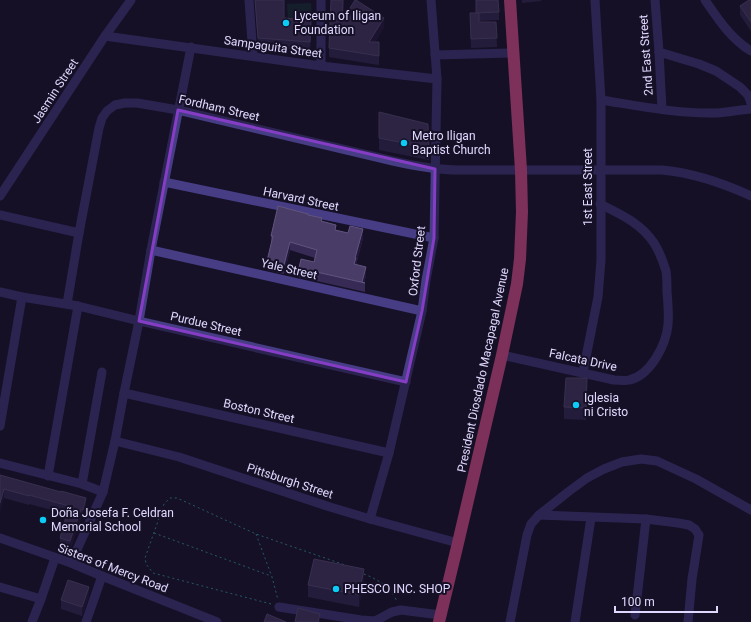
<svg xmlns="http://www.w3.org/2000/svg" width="751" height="622" font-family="Roboto,sans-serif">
	<rect width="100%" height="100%" fill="#161127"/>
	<path fill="#143031" d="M311,3l1,14 -24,1 -1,-14z"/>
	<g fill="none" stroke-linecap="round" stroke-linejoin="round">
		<g stroke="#34b2b6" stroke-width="1" stroke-dasharray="2 3" stroke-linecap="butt">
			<path d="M154,533l117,43"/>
			<path d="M256,534l16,43 6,23"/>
			<path d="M364,574c10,4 22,10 28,19 2,2 4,6 5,9"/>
			<path d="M271,604l-118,-31 -7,-9 -1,-6 19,-54 6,-6h7l79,36 89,31"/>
		</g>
		<g stroke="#463d85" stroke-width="9">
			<path d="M249,0l4,56"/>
			<path d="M321,0v66"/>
			<path d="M655,0l4,52 3,57"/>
			<path d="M705,0c13,19 26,39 46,51"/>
			<path d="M105,36l216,30 116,13"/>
			<path d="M659,52l40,12 17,7 24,16 8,8 3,8"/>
			<path d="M435,55l78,-2"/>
			<path d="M601,100c38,6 77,14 116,13 11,-1 23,-3 34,-4"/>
			<path d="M164,182l270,56"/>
			<path d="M0,196l105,-160 26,-36"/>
			<path d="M0,215l79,18"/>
			<path d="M151,250l271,61"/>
			<path d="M0,292l22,5 56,9 61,15 267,61"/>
			<path d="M67,304l12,-71 20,-105 3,-10 5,-7 8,-6 10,-2h12l41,7 215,51c22,5 44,9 66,9h203c31,3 61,13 89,26"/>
			<path d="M502,355l112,25c5,0 11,1 15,0 21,-4 37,-35 39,-55 1,-11 0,-22 -1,-33 0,-7 0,-15 -1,-21 -3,-10 -7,-20 -12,-28 -13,-20 -34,-29 -54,-39"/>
			<path d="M583,372l15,-75 3,-37v-160l-6,-100"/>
			<path d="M124,393l265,60"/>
			<path d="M0,426l22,-129"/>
			<path d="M115,441l64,16 151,50 40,12 88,24"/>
			<path d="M0,463l82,21 21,8"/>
			<path d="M48,476l30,-170"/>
			<path d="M82,484l20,-112"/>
			<path d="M539,515l107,4 32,4 11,2 6,4 4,6 -7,44 -4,43"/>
			<path d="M370,519l19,-66 33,-142 4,-31 8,-42 3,-159 -6,-79"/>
			<path d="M0,538l71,25 31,13 115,46"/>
			<path d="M71,563l32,-71 12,-51 9,-48 15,-72 12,-71 40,-203"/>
			<path d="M0,587l41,12"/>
			<path d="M279,607l82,13 14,1 17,-9 9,-2 39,5"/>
			<path d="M635,615l11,-96"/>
			<path d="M32,622l9,-23 14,-41"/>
			<path d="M86,622l16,-46"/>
			<path d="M510,622l17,-87 4,-11 8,-9 29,-23 19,-14 17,-9 18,-7 19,-3 16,2 39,18 55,31"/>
			<path d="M575,622l16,-104"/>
		</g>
		<path stroke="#fa5797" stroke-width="12" d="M439,622l19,-79 44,-188 15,-71 3,-25 2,-47 -1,-42 -11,-170"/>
	</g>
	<g fill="#372a55">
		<path d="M255,0h29v18l27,11 -1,22 -52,-4z"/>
		<path d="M344,0l-1,20 41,7 -9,15h4v23l-50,-8v-9z"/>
		<path d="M476,0l23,12v8l-20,1v1h17l1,25 -26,1 -1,-35h6z"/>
		<path d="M522,0h19v1l-19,2z"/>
		<path d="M751,0v31l-11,-16v-9z"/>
		<path d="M379,112l50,36v12l-50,-10z"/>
		<path d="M308,215l14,6 14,9 27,8 -7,27 10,11 -2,7h1v9l-66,-15v-9l15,-6 1,-4 -25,-8 -6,24 -17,-4v-9l4,-17v-8z"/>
		<path d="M587,390l-1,30 -22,-1v-12z"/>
		<path d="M0,475l86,31 -3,12h-2l-11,32 -10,-4v-8l7,-24 -38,-10v1l-25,-7z"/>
		<path d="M364,580l-5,27 -51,-10v-12z"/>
		<path d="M89,596l-7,20 -21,-7v-9z"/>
	</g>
	<g fill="#22183b">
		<path d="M343,0l1,5 -2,25v-9z"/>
		<path d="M384,18v9l-15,24v-9z"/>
		<path d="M363,229v9l-7,26v3l-2,-3 1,-6z"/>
		<path d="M290,242v8l-6,24v-9z"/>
		<path d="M366,267v9l-2,7 -2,-1z"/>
		<path d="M587,378v12l-1,30v-12z"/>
		<path d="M4,489v9l-4,14v-9z"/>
		<path d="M86,498v8l-3,12v-8z"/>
		<path d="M81,509v9l-11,32v-9z"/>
		<path d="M364,569v11l-5,27v-12z"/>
		<path d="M89,587v9l-7,20v-9z"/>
		<path d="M320,614v8h-2z"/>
	</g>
	<g fill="#493d67" stroke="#61557f">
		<path d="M255,0h29v18l27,2 -1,22 -52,-4z"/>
		<path d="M331,0h12l-1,21 13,-21h1l28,18 -15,24h10v14l-50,-8z"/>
		<path d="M476,0h22l1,12 -23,1z"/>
		<path d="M749,0h2v22l-11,-16z"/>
		<path d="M470,13h9v9h17l1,16 -26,1z"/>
		<path d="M379,112l49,12 1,24 -50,-10z"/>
		<path d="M278,206l30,8v1l14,3 -1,3 15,4 -1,5 13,3 2,-7 13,3 -8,29h1l-2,6 12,3 -4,15 3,1 -66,-15 2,-9 13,3 3,-12 -27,-8 -6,23 -17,-4 6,-25h-2z"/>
		<path d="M566,378h21l-1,30 -22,-1z"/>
		<path d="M0,475l61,17v-1l25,7 -3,12 -2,-1 -11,32 -10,-3 9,-32 -40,-11v1l-25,-7 -4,14z"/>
		<path d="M314,559l50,10 -5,26 -51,-10z"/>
		<path d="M68,580l21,7 -7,20 -21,-7z"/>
		<path d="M298,608l22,6 -2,8h-23z"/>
		<path d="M267,614l19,8h-22z"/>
	</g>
	<path d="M0 0H751V622H0ZM178,110l257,59 -1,69 -12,73 -16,71 -267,-61z" fill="#161127" fill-opacity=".55" fill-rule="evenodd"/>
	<path fill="none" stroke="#853dc5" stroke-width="3" stroke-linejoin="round" d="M178,110l257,59 -1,69 -12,73 -16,71 -267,-61z"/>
	<g fill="#0bcbf7" stroke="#161127" stroke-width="1.5">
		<circle cx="286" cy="23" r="4"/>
		<circle cx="404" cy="143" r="4"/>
		<circle cx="576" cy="405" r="4"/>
		<circle cx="43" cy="520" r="4"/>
		<circle cx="336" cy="589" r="4"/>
	</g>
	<g text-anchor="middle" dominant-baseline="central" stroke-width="4" stroke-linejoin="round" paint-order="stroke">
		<g font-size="12" fill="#e0d8fe" stroke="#161127" text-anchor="start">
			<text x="294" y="16">Lyceum of Iligan<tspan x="294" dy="14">Foundation</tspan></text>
			<text x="412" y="136">Metro Iligan<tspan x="412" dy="14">Baptist Church</tspan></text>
			<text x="584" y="398">Iglesia<tspan x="584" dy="14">ni Cristo</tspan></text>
			<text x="51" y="513">Doña Josefa F. Celdran<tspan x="51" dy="14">Memorial School</tspan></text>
			<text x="344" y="589">PHESCO INC. SHOP</text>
		</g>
		<g font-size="12" fill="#e0d8fe" stroke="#161127">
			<text transform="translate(273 47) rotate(8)">Sampaguita Street</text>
			<text transform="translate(646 55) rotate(-94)">2nd East Street</text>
			<text transform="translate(55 91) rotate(-57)">Jasmin Street</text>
			<text transform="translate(219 108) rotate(13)">Fordham Street</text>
			<text transform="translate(588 187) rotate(-90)">1st East Street</text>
			<text transform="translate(301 199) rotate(12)">Harvard Street</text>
			<text transform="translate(417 261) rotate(-83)">Oxford Street</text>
			<text transform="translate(289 269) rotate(13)">Yale Street</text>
			<text transform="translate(206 324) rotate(13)">Purdue Street</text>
			<text transform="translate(583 360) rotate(12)">Falcata Drive</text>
			<text transform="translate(483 370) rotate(-78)">President Diosdado Macapagal Avenue</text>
			<text transform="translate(259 411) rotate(13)">Boston Street</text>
			<text transform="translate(290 481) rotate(18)">Pittsburgh Street</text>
			<text transform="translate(113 568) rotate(21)">Sisters of Mercy Road</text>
		</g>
	</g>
	<path d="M615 606v6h102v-6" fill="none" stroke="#e0d8fe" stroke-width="2"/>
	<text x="621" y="606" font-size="12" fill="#e0d8fe" stroke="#161127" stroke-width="3" paint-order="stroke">100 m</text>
</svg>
